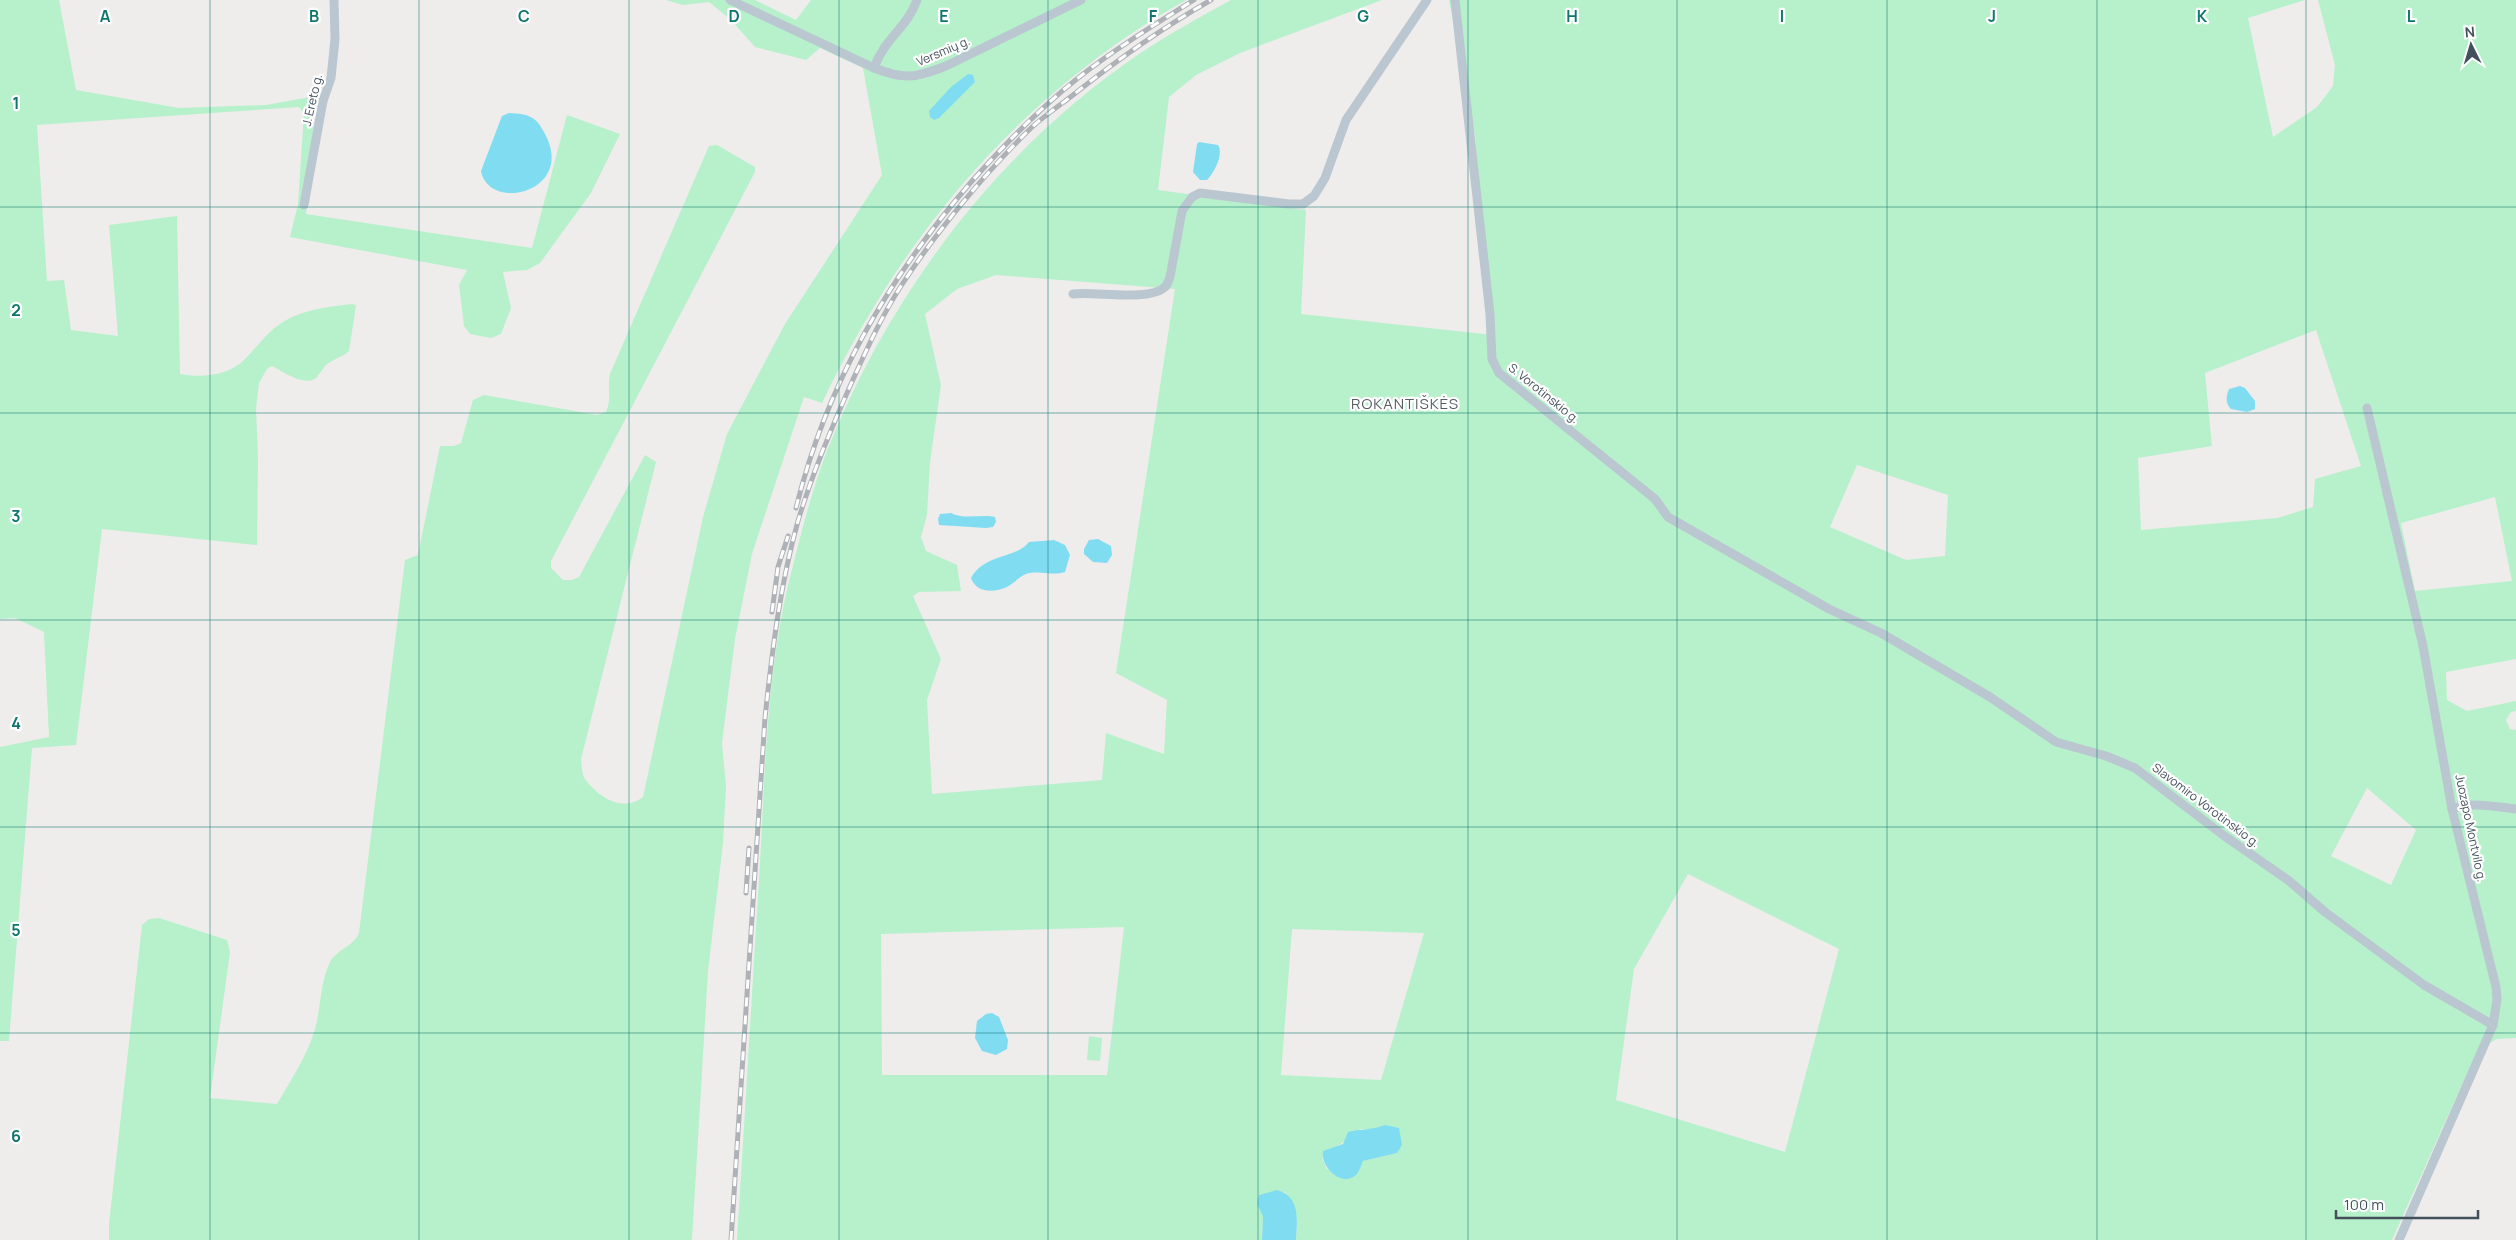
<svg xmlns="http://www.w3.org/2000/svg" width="2516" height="1240" font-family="Manrope,sans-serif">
	<rect width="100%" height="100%" fill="#efecec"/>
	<g fill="#b6f1cb" fill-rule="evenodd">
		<path d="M0,0h59l17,90 103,18 87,-3 50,-9 -10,118 226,34 35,-133 53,19 -29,59 -51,70 -13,7 -24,2 8,36 -10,26 -10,4 -21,-4 -6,-8 -5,-41 8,-15 -177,-33 8,-33 6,-91 -5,-6 -262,18 10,156 17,-1 7,50 47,6 -9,-111 68,-9 3,158c21,4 49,2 65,-15 13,-13 22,-27 38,-37 21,-13 45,-15 69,-18l4,1 -7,46c-6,6 -16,8 -23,14 -4,4 -6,9 -10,13 -12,9 -32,-6 -44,-12l-5,3 -8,14 -3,26 2,49 -1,87 -155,-16 -26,216 -44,3 -23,293h-9v-294l49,-10 -5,-105 -29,-14 -15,1z"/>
		<path d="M666,0h89l41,20 15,-20h375c-165,93 -283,233 -364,403l-18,-6 -52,157 -17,85 -13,104 4,43 -3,57 -15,128 -16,269h-583v-16l33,-299 7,-6 10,-1 68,22 3,12 -20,146 67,6c14,-24 30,-48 38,-75 6,-21 5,-47 15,-67 7,-13 23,-15 29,-29l46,-373 13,-5 22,-109h14l7,-3 12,-43 11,-5 113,20 9,-3c6,-13 1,-25 4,-38l99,-228 8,-1 38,22v5l-204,389v7l12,12h9l7,-3 66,-122 11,7 -75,297c1,6 0,14 4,20 13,18 38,34 58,18l60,-280 24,-83 58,-110 97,-149 -19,-107 -43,-20 -14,12 -51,-13 -25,-28 -21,-17 -26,3z"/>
		<path d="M1231,0h151l-142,53 -44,22 -27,22 -11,93 148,20 -5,104 192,21 -18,-200 -26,-135h856l-57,18 25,119 44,-30 16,-21 2,-21 -17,-65h198v659l-70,13 1,28 20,11 49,-10v10l-5,1 -5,8 4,9 6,1v308l-19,1 -19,10 -86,191h-1096c1,-19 3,-34 -12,-48l-21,24 -1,24h-525c8,-125 15,-251 23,-376 5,-95 7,-191 29,-283 11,-43 22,-89 38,-130 62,-157 172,-302 312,-397 30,-20 61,-37 92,-54zM996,275l179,14 -59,384 51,27 -3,54 -58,-21 -4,47 -170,14 -5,-94 14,-41 -28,-63 6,-4 42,-1 -4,-26 -31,-14 -5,-14 6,-22 3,-53 11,-77 -16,-71 32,-25zM2316,330l45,136 -46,13 -2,28 -36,11 -136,12 -3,-72 74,-12 -7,-73zM1857,465l91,30 -3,61 -39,4 -76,-33zM2495,497l17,84 -97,10 -14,-68zM2367,788l49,42 -25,55 -60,-29zM1688,874l151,75 -54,203 -169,-52 18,-131zM1124,927l-17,148h-225l-1,-141zM1292,929l132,4 -43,147 -100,-5zM1385,1125l12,28 -34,8 -4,9 -32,-1 -5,-11c12,-10 25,-18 38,-29h15z"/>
		<path d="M1089,1036l13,2 -2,23 -13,-1z"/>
	</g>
	<g fill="#80ddf1">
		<path d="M968,74l5,1 2,7 -36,36 -5,2 -4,-3 -1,-6 22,-24z"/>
		<path d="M509,113c20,1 27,3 36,21 31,58 -56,79 -64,37l21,-55z"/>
		<path d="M1199,142l19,3c6,9 -4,28 -11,35h-7l-7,-8 4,-28z"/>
		<path d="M2240,386l5,2 10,13v8l-8,3 -16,-3c-6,-6 -5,-13 -2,-20z"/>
		<path d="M951,513c12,7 31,1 44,4l1,5 -3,5 -7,1 -47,-3 -1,-6 2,-5z"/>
		<path d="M1098,539l13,7 1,9 -5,8 -14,-1 -9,-8v-5l5,-9z"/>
		<path d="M1054,540l11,5 5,10 -5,17c-12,4 -23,-1 -35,1 -9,1 -15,10 -23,14 -13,6 -31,6 -36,-9 14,-25 45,-19 58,-36z"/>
		<path d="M992,1013l7,4 9,23 -1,9 -11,6 -14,-4 -7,-13 2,-17 9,-7z"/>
		<path d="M1385,1125l14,3 3,17 -5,8 -34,8c-2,5 -4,11 -7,14 -14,13 -36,-8 -33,-24l20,-7 5,-12c12,-3 25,-2 37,-7z"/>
		<path d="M1277,1190c24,7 20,30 19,50h-34l1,-24 -6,-12 2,-9z"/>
	</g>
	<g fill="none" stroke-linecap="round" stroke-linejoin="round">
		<g stroke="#bbc7d0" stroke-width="9">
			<path d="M730,0l144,68c31,12 41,10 72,-2l135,-66"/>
			<path d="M1455,0l35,314 2,45 7,14 156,126 13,18 161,92 52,24 109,64 66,45 50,14 29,12 88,67 65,45 37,32 99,73 69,40"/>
			<path d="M874,68c10,-29 33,-40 43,-68"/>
			<path d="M304,205l19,-104 8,-23 4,-39 -1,-39"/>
			<path d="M1073,294c22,-3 76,8 92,-7 2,-2 4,-7 5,-10l12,-66 10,-14 8,-4 89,11h14l11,-8 11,-18 21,-58 81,-120"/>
			<path d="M2367,408l56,238 29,163 44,178 1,13 -4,25 -94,215"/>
			<path d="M2452,809c20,-8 43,-2 64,0"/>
		</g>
		<defs>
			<g id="rail">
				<path d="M796,508c31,-125 92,-230 176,-327 33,-37 67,-72 106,-103 37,-29 76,-53 116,-78"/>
				<path d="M772,612l6,-45 10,-31"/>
				<path d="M746,893l3,-45"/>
				<path d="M731,1240l34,-522c7,-66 15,-133 33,-197 14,-47 33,-92 53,-137 15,-33 30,-67 50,-98 35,-54 84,-113 130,-158 13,-12 28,-22 42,-33 44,-35 89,-67 138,-95"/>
			</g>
		</defs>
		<use href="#rail" stroke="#aeb2b7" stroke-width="5"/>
		<use href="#rail" stroke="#fff" stroke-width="3" stroke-dasharray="9" stroke-linecap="butt"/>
	</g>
	<path fill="none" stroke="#0f766e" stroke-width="1" stroke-opacity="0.55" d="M210,0v1240M419,0v1240M629,0v1240M839,0v1240M1048,0v1240M1258,0v1240M1468,0v1240M1677,0v1240M1887,0v1240M2097,0v1240M2306,0v1240M0,207h2516M0,413h2516M0,620h2516M0,827h2516M0,1033h2516"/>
	<g text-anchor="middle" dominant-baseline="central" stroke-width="4.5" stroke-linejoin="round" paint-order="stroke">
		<g font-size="12" fill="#43505b" stroke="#fff">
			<text transform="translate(943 51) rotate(-23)">Versmių g.</text>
			<text transform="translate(312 100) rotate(-77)">J. Ereto g.</text>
			<text transform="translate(1544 393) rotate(39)">S. Vorotinskio g.</text>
			<text transform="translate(2206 805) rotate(37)">Slavomiro Vorotinskio g.</text>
			<text transform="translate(2471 828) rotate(78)">Juozapo Montvilo g.</text>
		</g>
		<g font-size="15" letter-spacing="1" fill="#585d62" stroke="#fff">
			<text x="1405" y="403">ROKANTIŠKĖS</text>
		</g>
	</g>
	<g font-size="16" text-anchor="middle" font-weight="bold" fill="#0f766e" stroke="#fff" stroke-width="4.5" stroke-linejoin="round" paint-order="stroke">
		<text x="105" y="22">A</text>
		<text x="314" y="22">B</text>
		<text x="524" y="22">C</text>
		<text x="734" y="22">D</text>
		<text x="944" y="22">E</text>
		<text x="1153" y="22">F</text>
		<text x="1363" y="22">G</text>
		<text x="1572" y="22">H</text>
		<text x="1782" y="22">I</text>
		<text x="1992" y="22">J</text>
		<text x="2202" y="22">K</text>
		<text x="2411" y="22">L</text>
		<text x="16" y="109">1</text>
		<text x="16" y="316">2</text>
		<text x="16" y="522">3</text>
		<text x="16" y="729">4</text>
		<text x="16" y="936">5</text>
		<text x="16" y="1142">6</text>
	</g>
	<g transform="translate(2471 45) rotate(355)" stroke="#ffffff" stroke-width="4" paint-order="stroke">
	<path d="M0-4L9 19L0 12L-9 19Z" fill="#43505b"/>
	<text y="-8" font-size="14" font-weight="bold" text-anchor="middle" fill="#43505b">N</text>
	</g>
	<path d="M2336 1210v8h142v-8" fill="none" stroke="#43505b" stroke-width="2.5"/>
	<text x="2344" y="1210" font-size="15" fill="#43505b" stroke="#ffffff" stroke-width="4" paint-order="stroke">100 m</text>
</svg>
